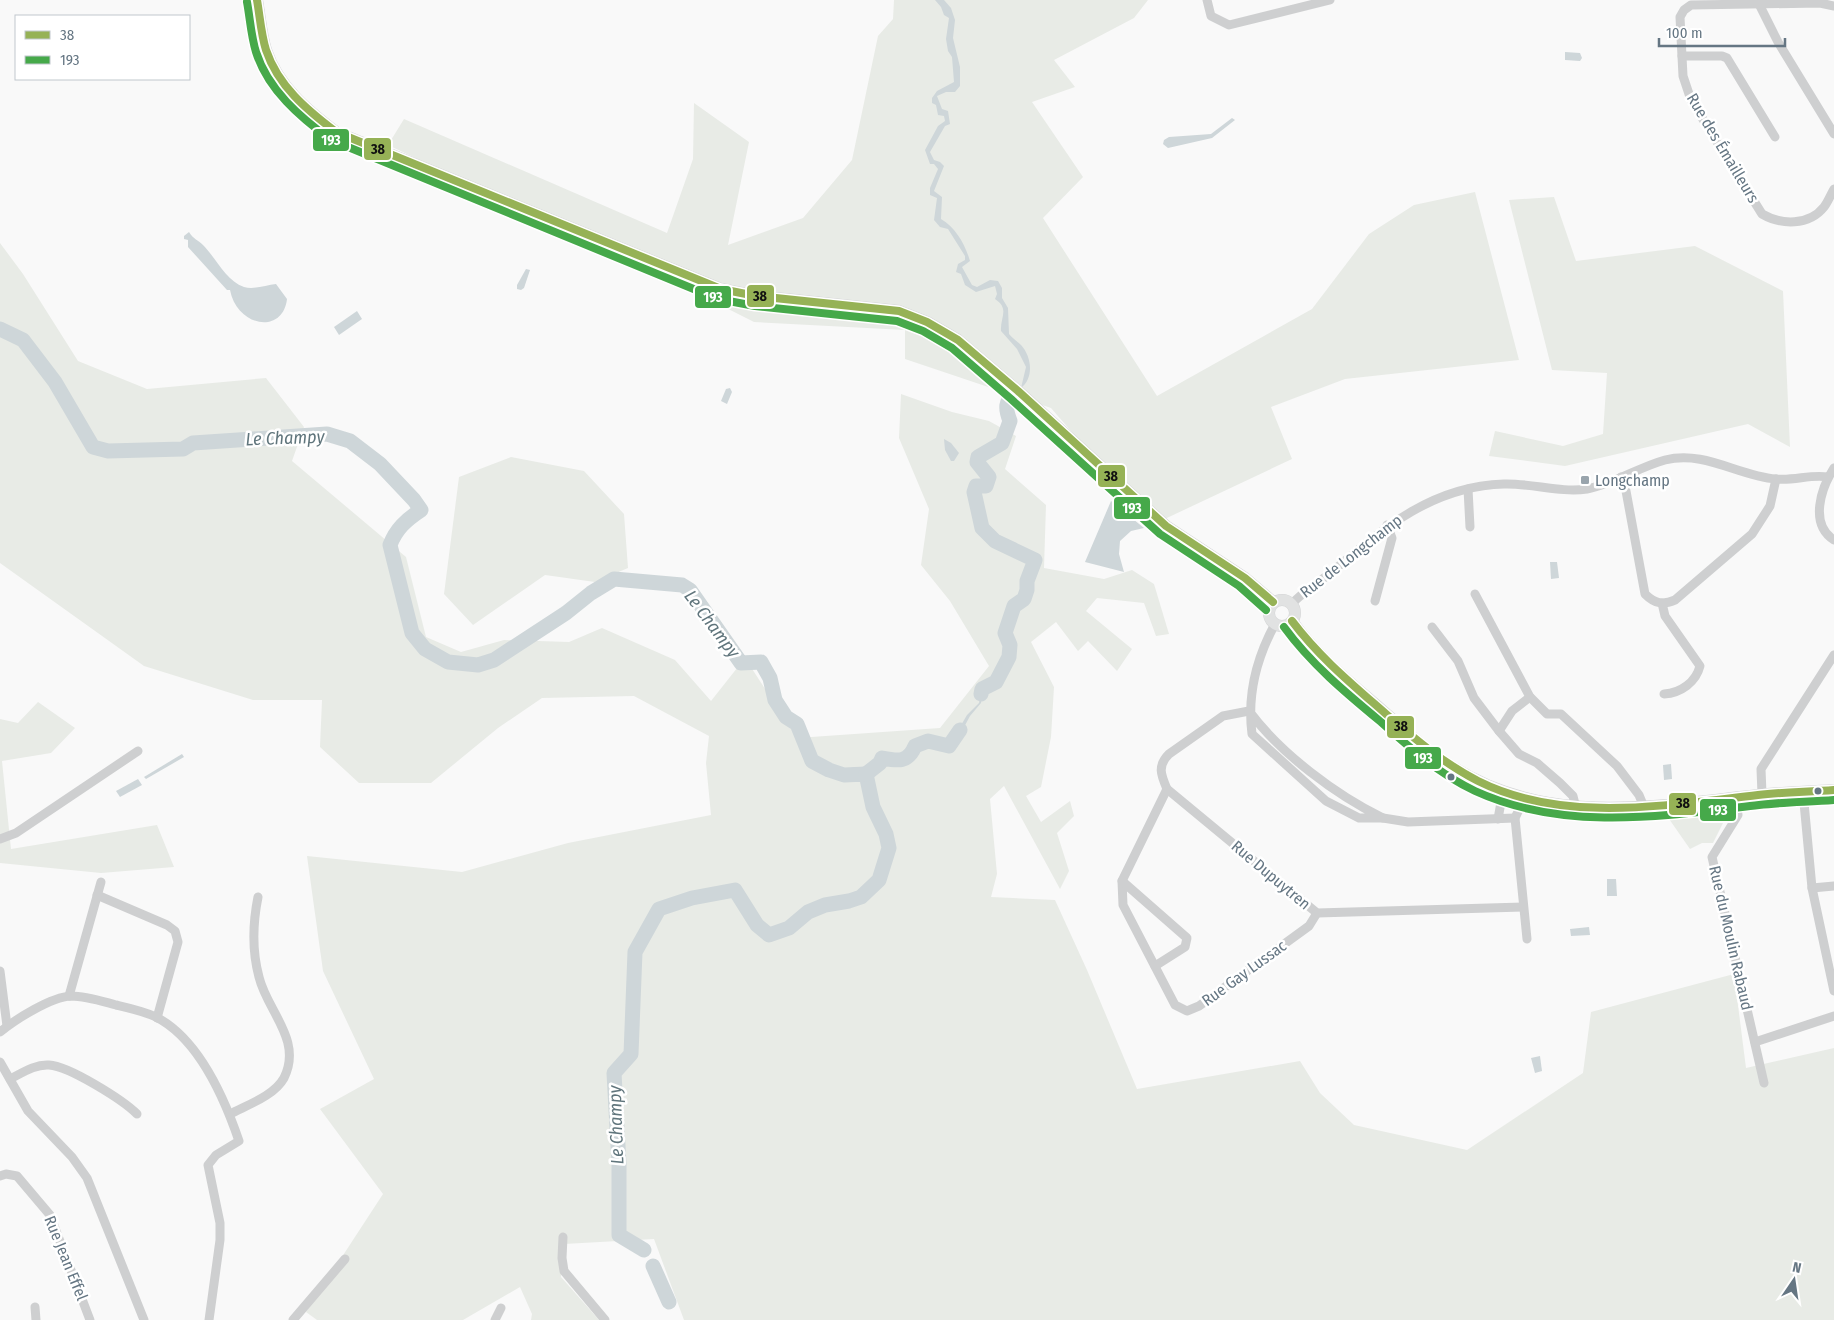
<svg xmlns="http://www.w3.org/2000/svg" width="1834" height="1320" font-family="'Fira Sans Condensed',sans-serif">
	<rect width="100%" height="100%" fill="#f9f9f9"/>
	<g fill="#e8ebe6">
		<path d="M894,0h254l-14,18 -80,42 21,27 -43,15 51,75 -40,41 114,178 155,-87 57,-75 45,-29 61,-13 44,168 -174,19 -74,28 21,52 -140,66 -101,-117 -146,-49v-29l-151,-8 -107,-54 -259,-123 16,-26 263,114 26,-74 1,-56 55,39 -21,103 75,-27 49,-58 26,-124 15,-17z"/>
		<path d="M1554,197l22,64 119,-15 88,45 7,156 -42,-23 -183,42 -76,-10 6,-25 68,15 40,-12 4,-61 -55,-3 -43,-170z"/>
		<path d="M0,243l23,31 55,87 69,28 119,-11 38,49 -12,34 114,96 20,80 35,15 43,-12 65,2 33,-14 73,32 36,41 34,-43 52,80 143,-10 49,-62 -39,-65 -29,-36 8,-56 -30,-71 2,-44 51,18 37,9 27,15 -11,33 41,36 -2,63 60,11 28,-9 22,14 15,50 -13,2 -12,-33 -47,-5 -11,13 46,38 -15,22 -29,-30 -10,10 -22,-29 -25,20 23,45 -3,50 -10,50 -15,9 15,26 29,-21 4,15 -17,17 12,38 -9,18 -56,-103 -14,13 7,75 -6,23 64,3 32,70 50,119 163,-28 20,32 34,32 113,25 116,-77 8,-61 143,-38 12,94 88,-20v272h-1150l-30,-81 -90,5 -3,33 38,43h-68l1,-6 -12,-27 -57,33h-146l-11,-8 77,-118 -63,-85 54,-30 -51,-108 -16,-115 155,16 106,-29 143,-28 -5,-52 3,-27 -75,-40 -92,2 -44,30 -67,55h-72l-39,-36 2,-47h-69l-109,-34 -144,-103z"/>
		<path d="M511,457l73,14 40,43 4,54 -33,14 -50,-7 -72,50 -29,-31 15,-117z"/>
		<path d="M38,702l37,26 -24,25 -49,8 9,88 146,-24 17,42 -73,6 -101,-10v-144l18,4z"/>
		<path d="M1724,811l2,6 -13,26h-11l-12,6 -23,-33z"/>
	</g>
	<g fill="#ced6d9">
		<path d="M935,0h9l7,8 4,12 -2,18 7,29v19l-5,6h-9l-9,4 5,13 6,2 2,13 -5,2 -15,26 4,8 6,2 4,4 -10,25 8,6 -1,22c15,9 24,25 29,42l-8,6 10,18 5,2 13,-7 8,1 4,7v10l6,10 1,26c4,5 8,7 12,11 11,12 13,33 0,43l5,-21 -9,-18 -16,-18c-1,-14 9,-22 -6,-32l2,-5 -2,-8 -19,6 -11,-7 -4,-11 -5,-2 2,-8 7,-4v-4l-17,-27 -8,-2 -6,-7 3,-22 -7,-3v-7l8,-19 -4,-5h-4l-5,-14 13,-24 7,-5 -1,-5 -6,-1 -2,-10 -4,-2v-5l5,-7 17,-9 -2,-25 -4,-6 -2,-12 3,-21 -5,-3 -3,-8z"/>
		<path d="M1565,52l15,1 2,5 -2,3 -15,-1z"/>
		<path d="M1232,118l3,2 -23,18 -44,10 -5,-4 1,-4 5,-3 42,-3z"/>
		<path d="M189,232c4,7 9,8 14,13 13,13 23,36 41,42 10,3 22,-2 32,-3l11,15c-4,36 -50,28 -57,-9h-3l-39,-43v-7l-4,-1v-3z"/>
		<path d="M526,269l4,1 -6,18 -3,2 -4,-1v-4z"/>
		<path d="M357,311l5,8 -23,16 -5,-8z"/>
		<path d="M730,388l2,4 -5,12 -6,-3 5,-12z"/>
		<path d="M1011,396l-2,11 4,11 -6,12 -2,16 -20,9 -6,6 12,11 2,11c-5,7 -7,7 -15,6l-1,3c2,9 2,22 6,31 9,23 52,23 56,40l-7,5 -4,31 -10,6 -4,8 -5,13 -1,11 5,7c-2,12 -6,30 -15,39 -4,4 -11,5 -15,8l-2,12 -11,13 -15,28 -7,5 -20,-5 -14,6 1,6 -17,9 -15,-4 -4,8 -7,6c-6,27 22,49 20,76 -1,5 -4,10 -5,15 -4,15 -11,25 -24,32 -15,8 -33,8 -48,14 -17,7 -29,31 -49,26l-10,-11 2,-4 11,12h8l42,-28 42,-10 18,-17 10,-32 -3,-14 -13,-27 -7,-33 14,-11 2,-5c18,0 23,9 33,-12 12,-6 21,-2 34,0l18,-31 12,-12 3,-14 14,-7 3,-5 10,-20 1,-12c-8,-9 -3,-31 5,-40 3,-3 7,-4 10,-7 7,-11 1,-25 10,-38 -25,-21 -49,-8 -57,-51 -2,-8 -4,-15 -2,-23h10l3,-3v-6l-12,-15 1,-5 24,-14 8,-22c-1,-10 -7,-16 1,-25z"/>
		<path d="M944,439l7,4 8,10 -5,8h-3l-6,-11z"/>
		<path d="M1111,501l33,27 -13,3 -11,10 -1,13 5,18 -39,-10z"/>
		<path d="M1550,562h7l2,16 -8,1z"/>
		<path d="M182,754l2,3 -38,22 -2,-2z"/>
		<path d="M1671,764l1,15 -8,1 -1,-15z"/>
		<path d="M138,779l4,6 -22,12 -4,-6z"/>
		<path d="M1607,879h9l1,17h-10z"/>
		<path d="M1589,927l1,8 -19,1 -1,-7z"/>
		<path d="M1540,1056l2,15 -7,2 -4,-15z"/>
	</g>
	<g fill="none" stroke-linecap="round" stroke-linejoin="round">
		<g stroke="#ced6d9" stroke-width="15">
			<path d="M0,329l23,11 32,42 38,65 15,4 75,-2 10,-6 134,-9 23,7 30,23 34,36 7,10c-15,10 -25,19 -31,35l22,88 13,16 23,13 30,3 16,-5 72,-47 25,-20 23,-14 68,6 8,5 51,73 20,-1 9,16 5,22 11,17 11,7 15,37 17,9 15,5 22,-1 7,33 13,27 3,14 -10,32 -18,17 -12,4 -24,4 -17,7 -19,16 -20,7 -12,-10 -22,-35 -43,8 -33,11 -24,43 -4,102 -17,19 5,91v71l25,15"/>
			<path d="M981,694l1,-5 14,-7 13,-25 1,-12 -5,-12 9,-27 10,-7 3,-9v-9l8,-21 -40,-19 -13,-13 -8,-36 2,-6h10l3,-9 -12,-15 1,-5 24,-14 8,-22c-5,-13 -5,-19 5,-29"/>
			<path d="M866,774l14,-11 2,-5c16,3 26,5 33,-12l13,-5 21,5 11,-16"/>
			<path d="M653,1266l16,36"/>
		</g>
		<defs>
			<g id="secondary">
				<path d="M257,0c3,16 4,34 9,50 12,36 41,60 70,82l385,157 35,7 143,15 28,11 31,18 60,51 148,135 79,52 28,24"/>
				<circle cx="1282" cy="613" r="13"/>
				<path d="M1292,621c25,36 59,62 92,91 19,16 37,34 58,48 97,68 207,47 316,35 25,-3 51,-3 76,-5"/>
			</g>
		</defs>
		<use href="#secondary" stroke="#d5d6d7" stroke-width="12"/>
		<g stroke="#cecfd0" stroke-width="9">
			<path d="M1207,0l4,16 18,9 101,-25"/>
			<path d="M1757,0l21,42 56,92"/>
			<path d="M1834,6l-14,-3 -129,2 -7,5 -4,7 3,59 8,24 71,114c19,11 47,12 62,-7 4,-5 7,-13 10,-18"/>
			<path d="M1682,56h40l5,2 48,79"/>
			<path d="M1834,468c-13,20 -25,56 0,72"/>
			<path d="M1621,477l5,14 19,103c10,10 18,11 30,6l77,-66 18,-28 6,-27"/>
			<path d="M1468,489l2,38"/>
			<path d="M1475,594l55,103 17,17h14l56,52 22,29 5,12"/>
			<path d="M1375,601l17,-63 -5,-13"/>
			<path d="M1662,603l3,13 35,50c-4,16 -19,27 -36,28"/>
			<path d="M1292,604c11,-13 28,-22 41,-33 52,-44 100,-85 171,-87 28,-1 56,9 83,5 27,-5 52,-22 78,-29 40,-10 73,16 111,19 18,2 35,-5 52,-2"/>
			<path d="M1432,627l26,34 16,37 25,33 20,23 18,9 23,20 13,13 3,12"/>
			<path d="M1249,711l-26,5 -54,38c-12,12 -8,21 -2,35l150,124 206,-6"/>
			<path d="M1249,711c32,43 87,84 134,107h-24l-33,-17 -74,-67c-5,-39 4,-75 23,-110"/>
			<path d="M1499,731l13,-20 18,-14"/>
			<path d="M1167,789l-45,92 1,24 52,100 12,6 12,-5 110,-80 8,-13"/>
			<path d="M1803,792l9,96 22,103"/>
			<path d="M1762,794l-1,-25 73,-114"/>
			<path d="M1525,797l-10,21 12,121"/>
			<path d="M1736,797l2,18 -26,42 52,226"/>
			<path d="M1383,818l25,4 107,-4"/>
			<path d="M1498,819l5,-28"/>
			<path d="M0,839l16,-6 122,-82"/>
			<path d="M1122,881l65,57 -2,9 -30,19"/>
			<path d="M1812,888l22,-2"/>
			<path d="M97,895l70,30 8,6 3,11 -21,76"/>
			<path d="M0,971l7,55"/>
			<path d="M69,996l32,-114"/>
			<path d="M0,1032c16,-13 51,-35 71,-36 15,0 30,5 45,9 13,3 27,6 40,12 43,22 68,80 83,124l-23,14 -8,10 12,58v17l-11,80"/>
			<path d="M1755,1042l79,-26"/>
			<path d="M0,1062l28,49 44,46 15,21 57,142"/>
			<path d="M10,1079c12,-6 25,-15 39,-14 20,1 74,35 88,49"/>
			<path d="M230,1114c17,-9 44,-18 54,-36 19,-38 -17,-67 -25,-101 -7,-26 -6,-55 -1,-80"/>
			<path d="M0,1176l6,-2 11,2 33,39 40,105"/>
			<path d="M563,1237l-1,21 2,13 41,49"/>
			<path d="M35,1307l1,13"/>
			<path d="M293,1320l52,-61"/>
			<path d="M495,1320l6,-12"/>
		</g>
		<use href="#secondary" stroke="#e1e2e2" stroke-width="11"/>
		<defs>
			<g id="bus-1">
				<path d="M257,0c3,17 4,34 9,50 12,36 41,60 70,82l385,157 35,7 143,15 28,11 31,18 60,51 148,135 79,52 28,24"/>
				<path d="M1292,621c27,36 61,64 94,93 29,25 57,49 92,67 86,43 189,24 280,14 25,-3 51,-3 76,-5"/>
			</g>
			<g id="bus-2">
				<path d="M247,2c3,16 4,34 9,50 12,38 44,65 75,88l387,159 37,7 142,15 26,10 29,17 59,51 149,135 79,52 27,24"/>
				<path d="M1284,627c27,37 62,66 97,95 29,26 58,52 94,69 90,41 189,25 284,14 25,-3 50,-3 75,-5"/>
			</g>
		</defs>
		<use href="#bus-1" stroke="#fff" stroke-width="11"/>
		<use href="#bus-2" stroke="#fff" stroke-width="11"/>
		<use href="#bus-1" stroke="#96b256" stroke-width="8"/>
		<use href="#bus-2" stroke="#46a94a" stroke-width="8"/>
	</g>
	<rect fill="#99a4ac" stroke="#fff" stroke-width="2" x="1580" y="475" width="10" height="10" rx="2.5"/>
	<g fill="#657683" stroke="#fff" stroke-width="2">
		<circle cx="1451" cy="777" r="4.5"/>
		<circle cx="1818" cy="791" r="4.5"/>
	</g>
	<g text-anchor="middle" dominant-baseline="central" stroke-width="5" stroke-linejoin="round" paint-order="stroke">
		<g font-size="16" fill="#657683" stroke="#fff">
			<text transform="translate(1723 148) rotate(59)">Rue des Émailleurs</text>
			<text transform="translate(1351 556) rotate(-38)">Rue de Longchamp</text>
			<text transform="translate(1271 875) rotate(40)">Rue Dupuytren</text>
			<text transform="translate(1731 938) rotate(77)">Rue du Moulin Rabaud</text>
			<text transform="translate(1244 973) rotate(-36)">Rue Gay Lussac</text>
			<text transform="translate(66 1258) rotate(68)">Rue Jean Effel</text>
		</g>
		<g font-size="16" fill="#657683" stroke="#fff" text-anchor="start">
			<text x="1595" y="480">Longchamp</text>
		</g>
		<g font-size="18" font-style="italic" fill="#60757c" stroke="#fff">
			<text transform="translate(285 438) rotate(-2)">Le Champy</text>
			<text transform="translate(712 624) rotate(53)">Le Champy</text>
			<text transform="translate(616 1125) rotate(-92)">Le Champy</text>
		</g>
	</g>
	<g stroke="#fff" stroke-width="2">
		<rect x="312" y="128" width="38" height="24" rx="5" fill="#46a94a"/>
		<rect x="363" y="137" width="29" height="24" rx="5" fill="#96b256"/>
		<rect x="746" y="284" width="29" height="24" rx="5" fill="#96b256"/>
		<rect x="694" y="285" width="38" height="24" rx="5" fill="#46a94a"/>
		<rect x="1097" y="464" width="29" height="24" rx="5" fill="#96b256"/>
		<rect x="1113" y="496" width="38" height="24" rx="5" fill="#46a94a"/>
		<rect x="1386" y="715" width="29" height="24" rx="5" fill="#96b256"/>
		<rect x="1404" y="746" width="38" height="24" rx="5" fill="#46a94a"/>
		<rect x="1668" y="792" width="29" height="24" rx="5" fill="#96b256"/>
		<rect x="1699" y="798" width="38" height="24" rx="5" fill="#46a94a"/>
	</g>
	<g font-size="14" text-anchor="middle" font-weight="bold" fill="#fff">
		<text x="331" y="145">193</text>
		<text x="713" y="302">193</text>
		<text x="1132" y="513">193</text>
		<text x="1423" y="763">193</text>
		<text x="1718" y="815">193</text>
	</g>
	<g font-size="14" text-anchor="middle" font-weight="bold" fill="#111">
		<text x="378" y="154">38</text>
		<text x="760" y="301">38</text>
		<text x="1111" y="481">38</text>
		<text x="1401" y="731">38</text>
		<text x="1683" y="808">38</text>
	</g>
	<rect x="15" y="15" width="175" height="65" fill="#ffffff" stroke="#c1c8cd"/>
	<rect x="25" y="31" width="25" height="8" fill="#96b256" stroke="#c1c8cd"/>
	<text x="60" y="40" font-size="15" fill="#657683">38</text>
	<rect x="25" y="56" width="25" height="8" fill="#46a94a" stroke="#c1c8cd"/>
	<text x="60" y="65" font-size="15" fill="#657683">193</text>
	<g transform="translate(1794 1280) rotate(13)" stroke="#ffffff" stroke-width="4" paint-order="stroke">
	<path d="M0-4L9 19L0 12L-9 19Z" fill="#657683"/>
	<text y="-8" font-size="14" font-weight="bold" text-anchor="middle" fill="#657683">N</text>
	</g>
	<path d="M1659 38v8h126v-8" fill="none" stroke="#657683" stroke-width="2.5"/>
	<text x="1666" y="38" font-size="15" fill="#657683" stroke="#ffffff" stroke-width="4" paint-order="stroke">100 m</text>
</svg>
